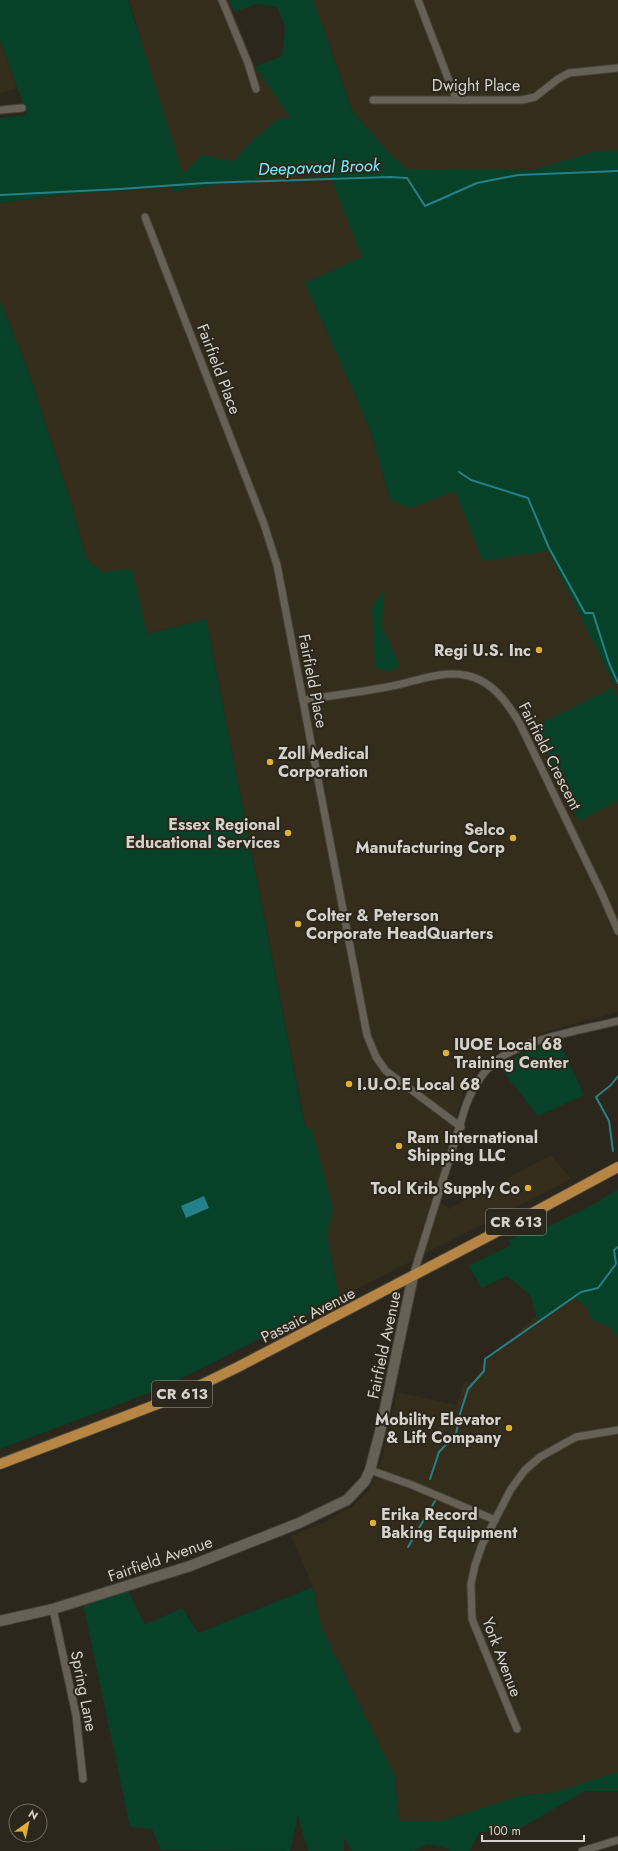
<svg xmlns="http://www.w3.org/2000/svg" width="618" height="1851" font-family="Jost,sans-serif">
	<rect width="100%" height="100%" fill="#2c271c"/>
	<g fill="#342d1b" fill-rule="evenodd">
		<path d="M129,0h100l26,67 73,103 87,-1h-8l-16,-14 -38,-43 -40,-112h305v1012l-60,16 -63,22 -18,18 -14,24 -29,105 15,12 102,-54 20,24 -232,119 -133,-679 -80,20 -24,-67 -16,-14 -15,-55 -42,-130 -29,-72v-98l58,-8 95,-113zM362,257l28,243 -20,-71 -65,-146z"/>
		<path d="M0,40l17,48 -17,6z"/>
		<path d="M566,1290l52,41v441l-62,20 -37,4 -77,25h-43l-4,-45 -73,-147 -9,-42 -22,-51 29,-12 33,-18 16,-16 14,-35 14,-63 60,13 7,-23h10l11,-21z"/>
	</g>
	<g fill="#074128">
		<path d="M0,0h128l55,174 19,-19 31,6 22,-23 23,-19 12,-2 -35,-50 27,-11 3,-29 -8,-20 -20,-3 -23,8 -5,-12h84l40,112 38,43 16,14 125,1 61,-18 25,-2v534h-4l-66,-133 -65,10 -28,-70 -44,17 -21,-8 -20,-71 -65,-146 57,-26 -34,-87 -154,21 -2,-4 -114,8 -58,8v-85l27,-3 -27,-75z"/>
		<path d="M0,301l29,72 42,130 15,55 16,14 30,-3 15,65 59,-15 99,508 7,2 21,80 -6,25 12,64 -174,89 -165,62z"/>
		<path d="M383,591v19l-1,16 18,41 -11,4 -14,-3 -3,-61z"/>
		<path d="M613,687l5,11v103l-39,20 -46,-94z"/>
		<path d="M559,1041l25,54 -46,21 -40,-51 34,-16z"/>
		<path d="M618,1189v148l-9,-10 -17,-7 -5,-12 -13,-11 -36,25 -8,-27 -23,-19 -25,12 -14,-22 43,-21 -3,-5 28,-11 1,3 54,-26z"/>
		<path d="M126,1587l19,38 37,-17 16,25 115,-46 9,42 73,147 4,45h43l77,-25 37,-4 62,-20v19h-33l-73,42 -32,-1 -11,19h-19l-1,-2 -21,-5 -14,7h-62l-8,-13v13h-36l-10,-35 -8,35 -129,-1 -9,-21 -22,-2 -48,-228z"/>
	</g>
	<path fill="#24818a" d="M204,1196l5,12 -23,10 -5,-12z"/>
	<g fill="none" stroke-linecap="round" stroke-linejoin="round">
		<g stroke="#24818a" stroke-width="2">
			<path d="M0,195l120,-6 85,-6 185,-6 17,1 18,28 52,-23 41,-8 100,-4"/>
			<path d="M459,472l12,8 57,18 21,50 36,65h8l16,50 9,20"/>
			<path d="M613,1151l-4,-30 -13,-24 15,-12 7,-9"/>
			<path d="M430,1479l9,-27 17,-18 3,-17 9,-28 16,-18 1,-12 96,-67 17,-4 18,-24 -2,-14 4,-3"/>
			<path d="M408,1547l27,-46"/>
		</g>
		<defs>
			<g id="street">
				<path d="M222,0l26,63 8,26"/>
				<path d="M418,0l38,99"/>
				<path d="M373,100h149l13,-3 23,-18 11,-6 49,-5"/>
				<path d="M0,110l22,-2"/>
				<path d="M145,217l119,307 13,41 90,470 9,22 10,14 75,56"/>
				<path d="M303,700c28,-4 56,-8 84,-13 30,-5 63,-22 93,-7 18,9 30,27 40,44l82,170 16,37"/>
				<path d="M413,1276l53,-171c7,-18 18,-36 34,-47 30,-20 82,-28 118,-37"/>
				<path d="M370,1470l42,15 83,35"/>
				<path d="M53,1609l23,106 7,64"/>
				<path d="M517,1729l-45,-110 -1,-35 4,-19 7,-20 29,-56 14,-19 15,-13 36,-20 42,-7"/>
				<path d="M582,1851l36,-11"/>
			</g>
			<path id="secondary" d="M0,1621l53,-12 137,-43 109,-43 48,-23 18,-19 5,-11 10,-38 33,-156"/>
			<path id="primary" d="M0,1464l176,-67 62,-30 291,-152 89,-48"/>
		</defs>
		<use href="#street" stroke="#464239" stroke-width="9"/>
		<use href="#secondary" stroke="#464239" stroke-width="12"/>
		<use href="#primary" stroke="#464239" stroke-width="12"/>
		<use href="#street" stroke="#666154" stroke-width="7"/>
		<use href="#secondary" stroke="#666154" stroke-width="10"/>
		<use href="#primary" stroke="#b78544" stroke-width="10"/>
	</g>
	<g fill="#dfb034" stroke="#2c271c" stroke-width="1.5">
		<circle cx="539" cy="650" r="4"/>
		<circle cx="270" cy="762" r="4"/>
		<circle cx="288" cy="833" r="4"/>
		<circle cx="513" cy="838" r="4"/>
		<circle cx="298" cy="924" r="4"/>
		<circle cx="446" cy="1053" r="4"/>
		<circle cx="349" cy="1084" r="4"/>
		<circle cx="399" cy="1146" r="4"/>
		<circle cx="528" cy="1188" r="4"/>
		<circle cx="509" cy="1428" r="4"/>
		<circle cx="373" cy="1523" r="4"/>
	</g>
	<g text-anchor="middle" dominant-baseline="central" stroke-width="4" stroke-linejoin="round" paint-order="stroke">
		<g fill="#2c271c" stroke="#a29f96" stroke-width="1">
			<rect x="486" y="1209" width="60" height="26" rx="3"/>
			<rect x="152" y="1381" width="60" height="26" rx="3"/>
		</g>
		<g font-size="15" font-weight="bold" fill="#d5d2cb">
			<text x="516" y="1222">CR 613</text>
			<text x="182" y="1394">CR 613</text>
		</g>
		<g font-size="16" fill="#d5d2cb" stroke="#2c271c">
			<text x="476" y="85">Dwight Place</text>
			<text transform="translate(219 369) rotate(69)">Fairfield Place</text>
			<text transform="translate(313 681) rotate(79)">Fairfield Place</text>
			<text transform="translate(550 756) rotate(63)">Fairfield Crescent</text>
			<text transform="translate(308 1315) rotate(-27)">Passaic Avenue</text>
			<text transform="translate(384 1345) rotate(-78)">Fairfield Avenue</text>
			<text transform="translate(160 1559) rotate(-19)">Fairfield Avenue</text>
			<text transform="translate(502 1657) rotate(69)">York Avenue</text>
			<text transform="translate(84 1691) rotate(79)">Spring Lane</text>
		</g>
		<g font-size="16" font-weight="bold" fill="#d5d2cb" stroke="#2c271c" text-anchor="start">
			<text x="531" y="650" text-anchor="end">Regi U.S. Inc</text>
			<text x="278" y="753">Zoll Medical<tspan x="278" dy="18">Corporation</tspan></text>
			<text x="280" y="824" text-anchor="end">Essex Regional<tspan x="280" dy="18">Educational Services</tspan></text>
			<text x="505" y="829" text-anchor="end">Selco<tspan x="505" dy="18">Manufacturing Corp</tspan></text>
			<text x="306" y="915">Colter &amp; Peterson<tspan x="306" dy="18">Corporate HeadQuarters</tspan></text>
			<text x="454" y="1044">IUOE Local 68<tspan x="454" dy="18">Training Center</tspan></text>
			<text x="357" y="1084">I.U.O.E Local 68</text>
			<text x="407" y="1137">Ram International<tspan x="407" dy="18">Shipping LLC</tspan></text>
			<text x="520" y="1188" text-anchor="end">Tool Krib Supply Co</text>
			<text x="501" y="1419" text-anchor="end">Mobility Elevator<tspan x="501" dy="18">&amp; Lift Company</tspan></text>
			<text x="381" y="1514">Erika Record<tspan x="381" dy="18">Baking Equipment</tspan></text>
		</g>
		<g font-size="17" font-style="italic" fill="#75ecf9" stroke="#2c271c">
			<text transform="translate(319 167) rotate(-2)">Deepavaal Brook</text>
		</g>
	</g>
	<g transform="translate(28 1823) rotate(33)"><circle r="19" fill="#2c271c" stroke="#706b62"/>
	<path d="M0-3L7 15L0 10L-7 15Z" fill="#dfb034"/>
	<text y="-6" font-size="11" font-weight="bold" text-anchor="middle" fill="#d5d2cb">N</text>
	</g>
	<path d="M482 1835v6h102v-6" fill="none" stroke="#d5d2cb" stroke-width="2"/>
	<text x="488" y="1835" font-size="12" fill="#d5d2cb" stroke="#2c271c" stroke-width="3" paint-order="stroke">100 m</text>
</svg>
